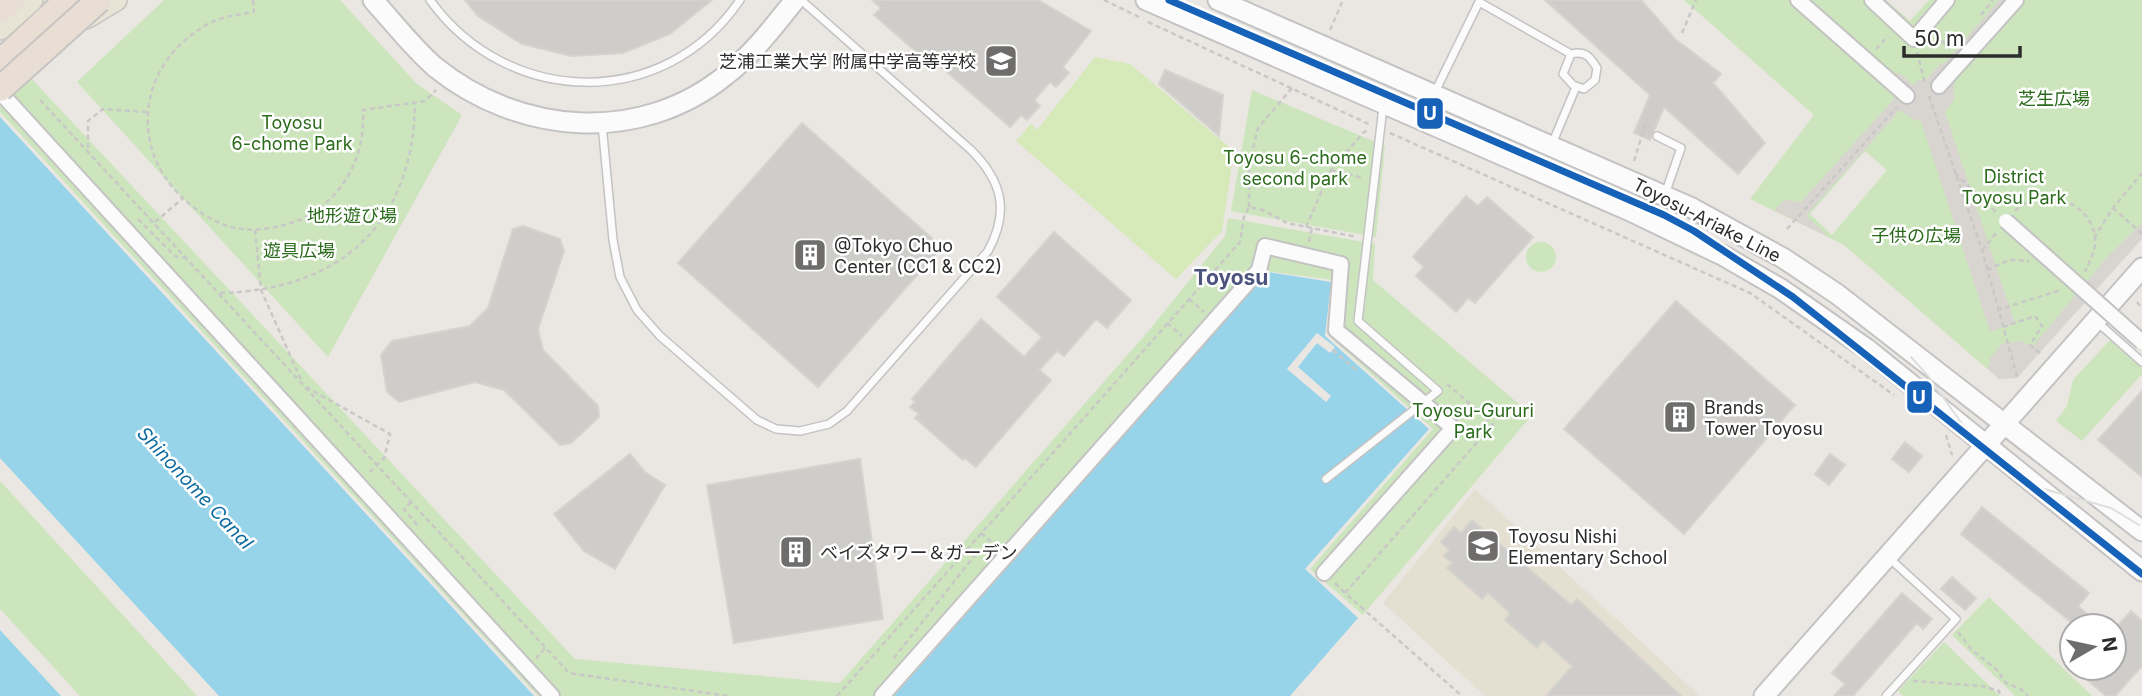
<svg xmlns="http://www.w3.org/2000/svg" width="2142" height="696" font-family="Inter,'Noto Sans JP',sans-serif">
	<rect width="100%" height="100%" fill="#eae7e2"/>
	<path fill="#e5dfd1" d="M1475,489l225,207h-215l-102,-93z"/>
	<g fill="#cce5bc" fill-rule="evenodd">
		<path d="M164,0h176l77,84 45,31 -134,242 -251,-275z"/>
		<path d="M1684,0h202l24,21 19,-21h213v238l-125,140 -18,1 -155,-134 -94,-46 64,-84zM1865,151l22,19 -55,65 -22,-21z"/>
		<path d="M0,45l575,614 265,24 311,-355 74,-92 3,-18 147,26 -2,36 159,135 -169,200 -53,-46 123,-140 -104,-93 4,-56 -66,-9 -375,425h-354l-538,-584z"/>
		<path d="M1252,90l133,56 -9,91 -145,-26z"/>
		<circle cx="1541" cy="257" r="15"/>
		<path d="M2110,340l32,28v6l-60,67 -26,-20 11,-15 6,-26z"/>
		<path d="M0,481l197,215h-117l-80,-87z"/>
		<path d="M1989,597l103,99h-77l-63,-61z"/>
		<path d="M1944,642l56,54h-97l-5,-5z"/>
	</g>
	<path fill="#d6e9b9" d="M1095,57l35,7 104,87 -12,80 -46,48 -160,-138 15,-17 6,6z"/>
	<g fill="#d8d5d0">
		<path d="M1999,0h26l-71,80v20l-9,12 70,211 -25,9 -69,-211 -8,-2 -13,-9 -94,106 24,22 -56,-28 11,-10 16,2 93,-103 -1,-12 5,-15 15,13 6,-5h7l15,-17 2,2z"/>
		<path d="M2142,223v16l-125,139 -18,1 -11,-10 2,-11 12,-14 18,-3 13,5 75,-90z"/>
	</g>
	<g fill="#97d4ea">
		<path d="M0,117l534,579h-315l-219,-238z"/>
		<path d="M1268,272l63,10 -6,54 104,93 -124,140 53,49 -68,78h-396z"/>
		<path d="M0,630l61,66h-61z"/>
	</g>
	<path fill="#eae7e2" d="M1317,333l18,14 -5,6 -13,-10 -19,24 33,29 -5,6 -39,-33z"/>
	<g fill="#cfcdc9" stroke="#d5d3ce" stroke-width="2">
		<path d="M465,0h247l-42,34 -47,19 -51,3 -50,-12 -44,-28z"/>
		<path d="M872,0h166l53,31 -28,36 6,6 -13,14 -6,-5 -16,18 6,6 -13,14 -6,-5 -11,12 -87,-76 -3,4 -46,-40 7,-7z"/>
		<path d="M1545,0h96l34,39 46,35 -8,9 52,60 -27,31 -74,-67 -14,33 -16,-7 16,-38z"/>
		<path d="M1165,70l58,25 -4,41 -60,-52z"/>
		<path d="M802,123l140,124 -124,140 -140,-124z"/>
		<path d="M1466,196l12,10 9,-9 46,40 -58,66 -7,-5 -12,14 -40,-36 8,-9 -11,-10z"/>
		<path d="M523,226l37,13 4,12 -26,78 5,21 55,56 1,11 -28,26 -11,2 -56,-55 -29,-8 -76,20 -12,-10 -6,-37 11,-14 78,-15 18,-18 25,-79z"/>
		<path d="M1054,232l77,68 -24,28 -11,-9 -32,37 -7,-5 -18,19 12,10 -75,87 -11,-9 -2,2 -48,-42 4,-4 -9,-7 5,-5 -3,-3 69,-80 43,38 18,-20 -45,-40z"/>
		<path d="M1676,301l119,104 -111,129 -120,-105z"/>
		<path d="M2142,391v86l-44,-37z"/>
		<path d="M1905,442l17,14 -13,16 -17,-13z"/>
		<path d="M630,454l15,18 20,13 -50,84 -31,-18 -30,-37z"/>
		<path d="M1830,454l15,11 -16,20 -14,-11z"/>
		<path d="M860,459l23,160 -149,24 -27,-158z"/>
		<path d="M1982,507l107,86 -11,13 22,20h-24l-115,-92z"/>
		<path d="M1472,520l99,85 6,-6 104,97h-135l26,-30 -29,-26 -6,8 -32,-28 5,-7 -22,-20 -6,6 -35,-31 5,-5 -8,-7 5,-6 -8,-8 13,-15 7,6z"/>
		<path d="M1952,577l24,21 -11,12 -24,-21z"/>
		<path d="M1902,593l30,26 -9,10 -6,-6 -64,73h-19l11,-12 -13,-11z"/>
		<path d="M2131,611l11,10v45l-27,30h-9l-32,-28h40v-38z"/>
	</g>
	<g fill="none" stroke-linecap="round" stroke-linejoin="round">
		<defs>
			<g id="lane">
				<path d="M430,0c77,107 234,112 310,0"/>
				<path d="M1434,94l45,-92 92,52c14,-4 19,3 26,14l-2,12 -11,9 -11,-4 -10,-11 8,-20"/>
				<path d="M602,124l11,116 7,37 17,33 23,26 97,84 19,9 24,2 29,-7 18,-13 141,-160c22,-40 14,-70 -17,-101l-170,-150"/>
				<path d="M1657,136l24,12 -16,46"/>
				<path d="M1552,144l24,-57"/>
				<path d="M2096,321l46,41"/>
				<path d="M1326,479l112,-88 -80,-70 25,-214"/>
				<path d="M1886,696l70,-77 -68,-62"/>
			</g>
			<g id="street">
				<path d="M1798,0l109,96"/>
				<path d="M1872,0l42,39 33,-39"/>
				<path d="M1939,86l77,-86"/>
				<path d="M0,92l552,604"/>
				<path d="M882,696l377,-426 6,-24 76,18 -5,66 117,98 -129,145"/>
			</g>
			<g id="secondary">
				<path d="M373,0c20,22 40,48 62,67 84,68 205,78 291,8 27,-21 48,-49 69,-75"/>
				<path d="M1146,0l482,210 96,46 57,33 86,60 275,222"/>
				<path d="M1218,0l474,208 91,50 54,36 305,237"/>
				<path d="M1764,696l378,-428"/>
			</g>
			<g id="primary">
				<path d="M86,18l30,-18"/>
				<path d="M0,29l32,-29"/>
			</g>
			<g id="highway">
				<path d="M0,11l12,-11"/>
				<path d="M0,62l67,-62"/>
			</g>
		</defs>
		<use href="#lane" stroke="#c4c3c3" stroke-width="10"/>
		<use href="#street" stroke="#c4c3c3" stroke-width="18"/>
		<use href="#secondary" stroke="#c4c3c3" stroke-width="23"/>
		<use href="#primary" stroke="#c6c4c2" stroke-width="24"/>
		<use href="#highway" stroke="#c6c4c2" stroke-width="28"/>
		<g stroke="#c8c8c7" stroke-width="2.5" stroke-dasharray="5 3.5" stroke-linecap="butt">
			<path d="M253,0l1,12c-18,3 -36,5 -51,15 -71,43 -74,134 -7,182 24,18 46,24 75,19 19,-4 33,-8 49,-20 31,-25 45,-59 43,-98l62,-9 11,-11"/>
			<path d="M1104,0l35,17"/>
			<path d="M1981,15l12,-15"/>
			<path d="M1148,22l223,103"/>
			<path d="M1330,30l13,-30"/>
			<path d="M1682,33l14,-33"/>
			<path d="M1935,35l16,14"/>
			<path d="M1876,49l12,-13"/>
			<path d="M1917,52l8,31"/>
			<path d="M1929,96l53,154 36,130"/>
			<path d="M40,100l529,573 159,23"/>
			<path d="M1390,133l360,160 144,102"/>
			<path d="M88,148v-27l15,-12 44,3"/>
			<path d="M1634,161l13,-42"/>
			<path d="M1331,170l33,8"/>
			<path d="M1955,173l41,39"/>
			<path d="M1249,207v-43l9,-36 34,-40"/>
			<path d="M2113,208l29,26"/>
			<path d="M2015,211c27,-29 84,-7 80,35 -2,9 -6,17 -10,26"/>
			<path d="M138,219l37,37 11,2"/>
			<path d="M155,222l27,-23"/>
			<path d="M1306,227l25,-57 33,-38 6,-2"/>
			<path d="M1787,229l110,-122"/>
			<path d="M255,230l6,60 41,92"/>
			<path d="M2094,238l19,-30 29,-35"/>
			<path d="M1309,242l3,-14"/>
			<path d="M1982,250l15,-18"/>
			<path d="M1987,270l22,-10 20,1"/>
			<path d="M220,293c120,-3 193,-68 195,-190"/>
			<path d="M1189,299l15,13"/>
			<path d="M2137,302l5,6"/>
			<path d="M1997,310l64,-20"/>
			<path d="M1167,323l15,13"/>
			<path d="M2003,327l32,-11 7,10 -12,19 11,9"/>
			<path d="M1333,350l22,19 1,-2"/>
			<path d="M1447,384l46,40 -148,169 117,103"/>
			<path d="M306,387l84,47 -6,24 -16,16"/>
			<path d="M1946,435l6,20"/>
			<path d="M411,502l-7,7 14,17"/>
			<path d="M981,533l15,13"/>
			<path d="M1335,583l10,10"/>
			<path d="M1958,632l14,18 24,19 10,14 15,6 7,7"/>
			<path d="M894,658l81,-103 -7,-7"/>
			<path d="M536,659l9,-11"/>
			<path d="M1913,681l69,5 17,5 1,5"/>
			<path d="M837,696l403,-454 4,-25 5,-10 14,3 24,13 70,14"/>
		</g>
		<use href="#lane" stroke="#fcfbfb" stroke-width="7"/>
		<use href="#street" stroke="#fcfbfb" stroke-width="14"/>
		<use href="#secondary" stroke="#fcfbfb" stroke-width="19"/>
		<use href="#primary" stroke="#e7e3d5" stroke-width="21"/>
		<use href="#highway" stroke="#e9ded4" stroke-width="24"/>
		<g stroke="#dededf" stroke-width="2">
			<path d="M1911,357l17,19 47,66"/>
			<path d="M2014,472l30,17 67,19 28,17"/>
		</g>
		<defs>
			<path id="street-bridge" d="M2006,221l136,121"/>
			<path id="highway-bridge" d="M0,89l99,-89"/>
		</defs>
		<use href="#street-bridge" stroke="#c4c3c3" stroke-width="18" stroke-linecap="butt"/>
		<use href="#highway-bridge" stroke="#c6c4c2" stroke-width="28" stroke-linecap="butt"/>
		<use href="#street-bridge" stroke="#fcfbfb" stroke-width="14"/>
		<use href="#highway-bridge" stroke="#e9ded4" stroke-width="24"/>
		<defs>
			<path id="rail-1" d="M1169,0l495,215 30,16 99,66 349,277"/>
		</defs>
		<use href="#rail-1" stroke="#fff" stroke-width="12"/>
		<use href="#rail-1" stroke="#1662b8" stroke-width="7"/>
	</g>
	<defs>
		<symbol id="school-square" viewBox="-11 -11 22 22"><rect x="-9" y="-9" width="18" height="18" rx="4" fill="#6e6d6c" stroke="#fff"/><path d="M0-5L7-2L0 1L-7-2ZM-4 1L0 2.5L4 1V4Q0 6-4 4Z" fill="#fff"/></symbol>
		<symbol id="building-square" viewBox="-11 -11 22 22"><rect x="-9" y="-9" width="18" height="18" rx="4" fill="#6e6d6c" stroke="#fff"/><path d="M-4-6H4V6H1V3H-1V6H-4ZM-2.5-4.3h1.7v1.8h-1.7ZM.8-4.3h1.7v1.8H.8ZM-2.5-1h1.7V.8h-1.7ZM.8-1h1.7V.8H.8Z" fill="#fff"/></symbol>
	</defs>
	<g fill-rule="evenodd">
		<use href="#school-square" x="982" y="42" width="38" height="38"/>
		<use href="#building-square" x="791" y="236" width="38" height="38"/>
		<use href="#building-square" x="1661" y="398" width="38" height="38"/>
		<use href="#school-square" x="1464" y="527" width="38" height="38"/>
		<use href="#building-square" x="777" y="533" width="38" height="38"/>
	</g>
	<g text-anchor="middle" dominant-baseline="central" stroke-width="5" stroke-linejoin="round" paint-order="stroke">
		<g font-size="18" fill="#2c2c2c" stroke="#fff" text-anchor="start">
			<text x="976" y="61" text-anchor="end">芝浦工業大学 附属中学高等学校</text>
			<text x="834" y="245">@Tokyo Chuo<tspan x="834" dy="21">Center (CC1 &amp; CC2)</tspan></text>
			<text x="1704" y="407">Brands<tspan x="1704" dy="21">Tower Toyosu</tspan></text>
			<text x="1508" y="536">Toyosu Nishi<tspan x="1508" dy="21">Elementary School</tspan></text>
			<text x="820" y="552">ベイズタワー＆ガーデン</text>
		</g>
		<g font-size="18" fill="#2a6b1b" stroke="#fff">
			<text x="2054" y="98">芝生広場</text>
			<text x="292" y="122">Toyosu<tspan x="292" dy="21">6-chome Park</tspan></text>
			<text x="1295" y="157">Toyosu 6-chome<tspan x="1295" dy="21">second park</tspan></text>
			<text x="2014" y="176">District<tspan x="2014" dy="21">Toyosu Park</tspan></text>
			<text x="352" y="215">地形遊び場</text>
			<text x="1916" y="235">子供の広場</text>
			<text x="299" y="250">遊具広場</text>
			<text x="1473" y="410">Toyosu-Gururi<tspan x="1473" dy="21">Park</tspan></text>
		</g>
		<g font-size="18" fill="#2c2c2c" stroke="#fff">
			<text transform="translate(1707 220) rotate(27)">Toyosu-Ariake Line</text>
		</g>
		<g font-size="19" font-style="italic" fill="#0e6b9f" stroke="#fff">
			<text transform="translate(195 488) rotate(47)">Shinonome Canal</text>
		</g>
		<g font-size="21" font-weight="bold" fill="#4c547d" stroke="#fff">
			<text x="1231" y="277">Toyosu</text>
		</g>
	</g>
	<g stroke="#fff" stroke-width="2.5">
		<rect x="1416" y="97" width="28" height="33" rx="7" fill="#1662b8"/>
		<rect x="1906" y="380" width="27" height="34" rx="7" fill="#1662b8"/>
	</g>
	<g font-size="19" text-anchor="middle" font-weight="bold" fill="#fff">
		<text x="1430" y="120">U</text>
		<text x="1919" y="404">U</text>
	</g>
	<g transform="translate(2093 647) rotate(81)"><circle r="33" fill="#ffffff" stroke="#ababab" stroke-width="2"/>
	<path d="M0-5L12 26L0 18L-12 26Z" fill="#6e6d6c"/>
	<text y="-10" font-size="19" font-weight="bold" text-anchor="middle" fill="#2c2c2c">N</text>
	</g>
	<path d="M1904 46v10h116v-10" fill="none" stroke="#2c2c2c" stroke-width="3.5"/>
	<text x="1914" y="46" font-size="21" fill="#2c2c2c" stroke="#ffffff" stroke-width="5" paint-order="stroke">50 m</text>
</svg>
